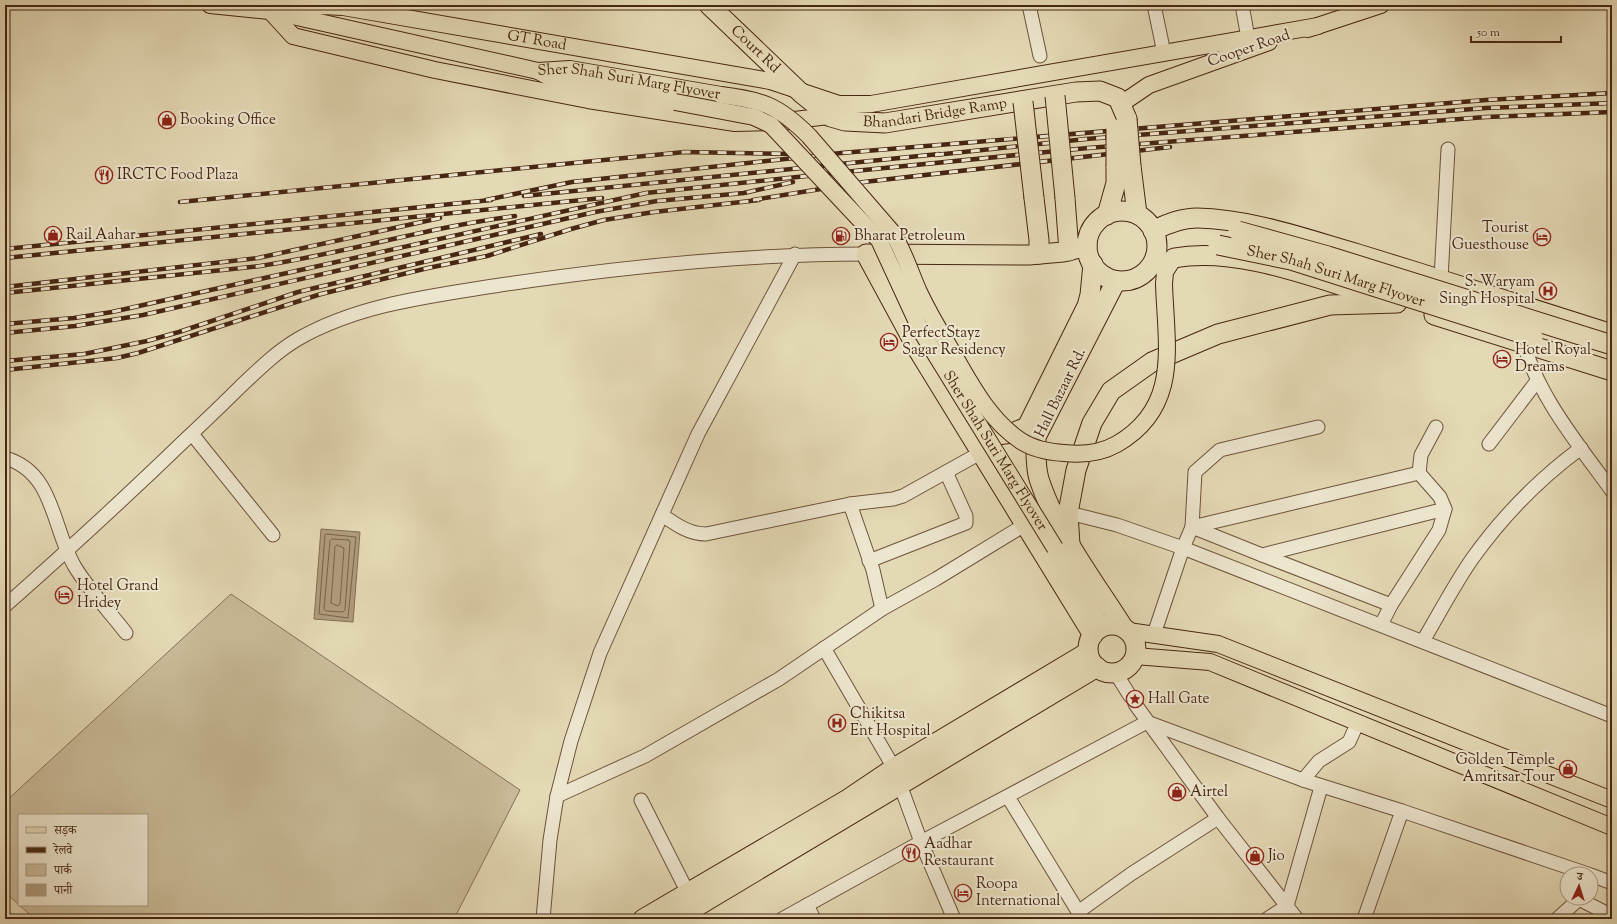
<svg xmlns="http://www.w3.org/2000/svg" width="1617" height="924" font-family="'Sorts Mill Goudy','Noto Serif Devanagari',serif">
	<rect width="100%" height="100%" fill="#e4d9b5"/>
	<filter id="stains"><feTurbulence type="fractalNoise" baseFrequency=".005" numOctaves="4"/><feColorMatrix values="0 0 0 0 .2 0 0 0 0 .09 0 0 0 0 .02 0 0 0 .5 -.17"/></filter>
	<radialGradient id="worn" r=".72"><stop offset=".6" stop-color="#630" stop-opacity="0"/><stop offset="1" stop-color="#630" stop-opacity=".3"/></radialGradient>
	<path fill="#c9bb99" stroke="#887056" d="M231,594l289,196 -66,129h-419l-16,-14h128v-90h-128v90l-14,-13v-90z"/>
	<path fill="#af9c7e" stroke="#856d53" d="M321,529l39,3 -7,90 -39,-3z"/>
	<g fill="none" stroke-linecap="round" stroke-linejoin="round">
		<g stroke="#7b6148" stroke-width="1">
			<path d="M327,534l29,3 -8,81 -29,-4 6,-79z"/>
			<path d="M332,539l17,1 1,2 -5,68 -2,2 -17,-1 -2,-2 6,-68z"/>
			<path d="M337,545l7,3 -4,56 -2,2 -7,-3 4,-56z"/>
		</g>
		<defs>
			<g id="minor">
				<path d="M1029,5l11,51"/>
				<path d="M1154,5l10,48"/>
				<path d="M1242,5l6,33"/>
				<path d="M1441,279l7,-130"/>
				<path d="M1523,338c10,52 58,110 89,153"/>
				<path d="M1318,427l-98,23 -25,22 -3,55 70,28 183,-46 -5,-12 -21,-24"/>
				<path d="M192,434l81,101"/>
				<path d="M1489,444l48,-63"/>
				<path d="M5,458c50,14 47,71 70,109 14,23 34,44 51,66"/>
				<path d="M850,504l23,66 9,39"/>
				<path d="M1061,511l56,14 66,23 429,168"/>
				<path d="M662,515c13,9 27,19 44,19l144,-30 43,-5 10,-3 79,-44"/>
				<path d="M1262,555l129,50"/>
				<path d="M869,561l97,-38v-7l-20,-44"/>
				<path d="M5,606c61,-54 121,-109 180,-166 19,-18 38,-36 56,-54 18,-17 35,-34 57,-47 61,-35 134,-43 202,-54 121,-18 243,-31 366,-31"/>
				<path d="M1381,625l10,-20 48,-75 6,-21"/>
				<path d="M1154,634l29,-86 9,-21 227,-54 2,-18 15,-28"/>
				<path d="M1423,641c16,-27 31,-56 49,-82 30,-42 67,-80 109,-111"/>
				<path d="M824,648l70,120 27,74 33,77"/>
				<path d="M1115,672l15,24"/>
				<path d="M1135,704l83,114 79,101"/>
				<path d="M1303,780l16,-19 30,-19 9,-20"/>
				<path d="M557,796l88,-40 134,-77 103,-70 54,-30 95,-58"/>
				<path d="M1008,797l74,121"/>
				<path d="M641,800l47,93"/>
				<path d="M1591,875l21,8"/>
				<path d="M807,905l7,14"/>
				<path d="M1078,912l53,-38 87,-56"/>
				<path d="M5,918l1,1"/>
				<path d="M543,919l7,-79 7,-44 14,-55 29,-88 98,-219 97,-180"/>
				<path d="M782,919l139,-77 226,-120 156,58 99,31 186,63"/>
				<path d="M1267,919l20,-13 34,-119"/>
				<path d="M1364,919l38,-108"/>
				<path d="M1557,919l22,-20 33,17"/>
			</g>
			<g id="major">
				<path id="s1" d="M210,5l60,6 268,60 32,-2 151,26"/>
				<path id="s2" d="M270,11l51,-5 22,1 427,74 69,23h32l447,-78"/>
				<path d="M270,11l23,25 142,34 153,30 147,23 42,-1 52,-6"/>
				<path d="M1308,29l73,-24"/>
				<path d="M538,71l18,10 119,21"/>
				<path d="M1121,104l28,-19 120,-43"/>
				<path d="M1164,284l1,-12 9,-14"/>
				<path d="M1055,548l47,79"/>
				<path d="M1128,631l90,13 394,156"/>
				<path d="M1135,656l75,6 402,165"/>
			</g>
			<g id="highway">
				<path id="s3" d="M709,5l92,88 30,24 14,4 40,2 191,-31 24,-1 18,7 9,21"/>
				<path d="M1131,166l6,48"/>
				<path d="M1034,198l5,42v14"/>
				<path d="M1065,198l4,53"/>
				<circle cx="1122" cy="246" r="35"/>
				<path d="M1107,215l9,-32v-17"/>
				<path d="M1153,231c13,-7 29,-13 44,-13 54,1 109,21 161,36 85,26 170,53 254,80"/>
				<path d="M1087,246l-24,6 -34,3 -163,-1 52,96 175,285"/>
				<path d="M1174,258c65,-12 142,21 204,39"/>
				<path d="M1116,281l-80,156c0,13 -1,29 3,42 17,53 55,102 84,148"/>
				<path d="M1434,315l178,56"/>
				<path d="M974,438l38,-5 15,-6 60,-121 3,-11 3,-31"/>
				<path d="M1070,545l-2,-32 8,-43 16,-47 19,-32 41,-29 66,-28 112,-29 67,-2"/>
				<circle cx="1112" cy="649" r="24"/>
				<path d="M643,919l205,-120 46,-31 194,-116"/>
				<path d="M676,919l421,-252"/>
			</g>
		</defs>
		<use href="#minor" stroke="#6e533b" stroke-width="15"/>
		<use href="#major" stroke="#472612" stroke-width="18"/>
		<use href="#highway" stroke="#472612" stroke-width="21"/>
		<use href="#minor" stroke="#ede6cf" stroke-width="13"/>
		<use href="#major" stroke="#e4d9b5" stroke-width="16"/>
		<use href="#highway" stroke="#e4d9b5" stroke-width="19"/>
		<defs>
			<g id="rail">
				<path d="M935,155l151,-16 400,-31 126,-5"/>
				<path d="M524,196l415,-42"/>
				<path d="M486,200l86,-18 269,-29 645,-53 126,-7"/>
				<path d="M753,200l111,-18 306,-35"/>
				<path d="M180,202l505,-50 111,2"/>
				<path d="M5,249l486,-49"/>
				<path d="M5,258l597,-60"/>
				<path d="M5,287l253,-29 182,-40"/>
				<path d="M5,293l255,-27c86,-13 169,-39 255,-50"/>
				<path d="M5,324l69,-6 38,-6 534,-119 208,-22 234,-23 398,-31 126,-5"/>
				<path d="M5,333l70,-7 68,-11 452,-103 62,-11 87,-8 49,-11"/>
				<path d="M5,361l79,-7 63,-13 32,-9 119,-40 243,-58"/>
				<path d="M5,370l112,-12 21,-5 183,-59 107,-26 59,-12 84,-27 33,-9 50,-8 105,-12"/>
			</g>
		</defs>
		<use href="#rail" stroke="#472612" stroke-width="4.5"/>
		<use href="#rail" stroke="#ede6cf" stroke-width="3" stroke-dasharray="9" stroke-linecap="butt"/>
		<defs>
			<g id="major-bridge">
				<path d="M721,95c42,5 58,11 88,41l83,96c12,19 18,40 27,60 9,19 20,38 31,56 19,33 38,71 71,93 12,8 28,11 43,12 18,2 37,0 53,-9 64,-37 49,-98 47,-160"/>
				<path id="s4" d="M675,102l79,15 17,8 108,115 42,91 134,217"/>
			</g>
			<g id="highway-bridge">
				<path d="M1055,96l10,102"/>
				<path d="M1023,102l11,96"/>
				<path d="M1127,119l4,47"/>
				<path d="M1116,129v37"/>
				<path d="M1238,231l90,25 284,89"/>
				<path id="s5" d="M1218,245l73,15 242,77"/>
			</g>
		</defs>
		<use href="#major-bridge" stroke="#472612" stroke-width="18" stroke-linecap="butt"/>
		<use href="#highway-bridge" stroke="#472612" stroke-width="21" stroke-linecap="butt"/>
		<use href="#major-bridge" stroke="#e4d9b5" stroke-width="16"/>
		<use href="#highway-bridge" stroke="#e4d9b5" stroke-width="19"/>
	</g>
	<defs>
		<symbol id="shop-ring" viewBox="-11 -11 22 22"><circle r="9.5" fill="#ede6cf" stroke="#8f2418" stroke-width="1.5"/><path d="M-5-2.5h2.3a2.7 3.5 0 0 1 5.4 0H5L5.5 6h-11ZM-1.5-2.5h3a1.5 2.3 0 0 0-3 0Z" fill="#8f2418"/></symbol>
		<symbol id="restaurant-ring" viewBox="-11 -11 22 22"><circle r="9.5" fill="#ede6cf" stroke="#8f2418" stroke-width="1.5"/><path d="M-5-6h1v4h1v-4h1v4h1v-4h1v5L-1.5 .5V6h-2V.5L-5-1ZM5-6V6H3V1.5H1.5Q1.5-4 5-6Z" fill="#8f2418"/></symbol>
		<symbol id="fuel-ring" viewBox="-11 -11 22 22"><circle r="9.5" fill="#ede6cf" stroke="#8f2418" stroke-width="1.5"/><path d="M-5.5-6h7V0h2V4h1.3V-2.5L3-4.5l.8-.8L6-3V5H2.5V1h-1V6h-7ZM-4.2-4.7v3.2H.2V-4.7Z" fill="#8f2418"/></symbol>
		<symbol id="hotel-ring" viewBox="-11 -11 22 22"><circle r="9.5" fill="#ede6cf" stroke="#8f2418" stroke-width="1.5"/><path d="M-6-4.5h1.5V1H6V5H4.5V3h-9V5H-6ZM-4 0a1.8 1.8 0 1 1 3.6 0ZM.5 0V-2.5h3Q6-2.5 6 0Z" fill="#8f2418"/></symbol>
		<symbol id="hospital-ring" viewBox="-11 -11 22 22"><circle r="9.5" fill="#ede6cf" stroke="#8f2418" stroke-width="1.5"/><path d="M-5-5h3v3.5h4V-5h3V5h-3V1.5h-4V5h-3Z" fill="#8f2418"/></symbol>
		<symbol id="sight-ring" viewBox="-11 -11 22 22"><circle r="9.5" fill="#ede6cf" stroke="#8f2418" stroke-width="1.5"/><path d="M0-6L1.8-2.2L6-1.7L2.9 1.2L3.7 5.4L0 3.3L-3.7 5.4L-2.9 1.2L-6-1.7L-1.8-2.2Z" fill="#8f2418"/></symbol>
	</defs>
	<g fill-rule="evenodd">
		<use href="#shop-ring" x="157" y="110" width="20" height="20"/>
		<use href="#restaurant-ring" x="94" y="165" width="20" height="20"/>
		<use href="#shop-ring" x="43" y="225" width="20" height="20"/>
		<use href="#fuel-ring" x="831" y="226" width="20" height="20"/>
		<use href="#hotel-ring" x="1532" y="227" width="20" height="20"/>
		<use href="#hospital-ring" x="1538" y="281" width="20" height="20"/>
		<use href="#hotel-ring" x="879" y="332" width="20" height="20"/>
		<use href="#hotel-ring" x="1492" y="349" width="20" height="20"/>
		<use href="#hotel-ring" x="54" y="585" width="20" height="20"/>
		<use href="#sight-ring" x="1125" y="689" width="20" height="20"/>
		<use href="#hospital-ring" x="827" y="713" width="20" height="20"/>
		<use href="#shop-ring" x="1558" y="759" width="20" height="20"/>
		<use href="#shop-ring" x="1167" y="782" width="20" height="20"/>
		<use href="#restaurant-ring" x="901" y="843" width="20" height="20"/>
		<use href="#shop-ring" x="1245" y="846" width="20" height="20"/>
		<use href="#hotel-ring" x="953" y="883" width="20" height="20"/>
	</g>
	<g text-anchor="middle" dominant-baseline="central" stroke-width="4" stroke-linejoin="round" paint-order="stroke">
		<g font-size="15" fill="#472612" stroke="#ede6cf">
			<text stroke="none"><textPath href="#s2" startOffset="270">GT Road</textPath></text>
			<text stroke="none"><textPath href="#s3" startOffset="64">Court Rd</textPath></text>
			<text transform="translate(1249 49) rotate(-19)">Cooper Road</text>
			<text stroke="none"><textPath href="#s1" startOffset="427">Sher Shah Suri Marg Flyover</textPath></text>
			<text stroke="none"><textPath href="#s3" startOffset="271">Bhandari Bridge Ramp</textPath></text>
			<text stroke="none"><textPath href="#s5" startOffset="122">Sher Shah Suri Marg Flyover</textPath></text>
			<text transform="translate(1061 393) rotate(-64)">Hall Bazaar Rd.</text>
			<text stroke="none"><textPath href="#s4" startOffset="498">Sher Shah Suri Marg Flyover</textPath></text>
		</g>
		<g font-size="15" fill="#472612" stroke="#ede6cf" text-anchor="start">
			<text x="180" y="120">Booking Office</text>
			<text x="117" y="175">IRCTC Food Plaza</text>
			<text x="1529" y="228" text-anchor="end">Tourist<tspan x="1529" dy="17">Guesthouse</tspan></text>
			<text x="66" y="235">Rail Aahar</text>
			<text x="854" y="236">Bharat Petroleum</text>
			<text x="1535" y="282" text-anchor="end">S. Waryam<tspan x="1535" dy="17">Singh Hospital</tspan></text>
			<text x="902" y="333">PerfectStayz<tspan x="902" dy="17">Sagar Residency</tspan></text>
			<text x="1515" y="350">Hotel Royal<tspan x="1515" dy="17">Dreams</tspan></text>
			<text x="77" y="586">Hotel Grand<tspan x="77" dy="17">Hridey</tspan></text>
			<text x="1148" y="699">Hall Gate</text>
			<text x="850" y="714">Chikitsa<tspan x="850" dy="17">Ent Hospital</tspan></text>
			<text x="1555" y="760" text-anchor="end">Golden Temple<tspan x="1555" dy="17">Amritsar Tour</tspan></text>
			<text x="1190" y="792">Airtel</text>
			<text x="924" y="844">Aadhar<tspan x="924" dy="17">Restaurant</tspan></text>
			<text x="1268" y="856">Jio</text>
			<text x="976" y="884">Roopa<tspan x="976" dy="17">International</tspan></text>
		</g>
	</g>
	<rect width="1617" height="924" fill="none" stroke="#e4d9b5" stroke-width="20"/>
	<rect x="6" y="6" width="1605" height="912" fill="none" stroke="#472612" stroke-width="2"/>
	<rect x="10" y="10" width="1597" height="904" fill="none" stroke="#472612"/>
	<rect x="18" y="814" width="130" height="92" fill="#ede6cf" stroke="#ab9983"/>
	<rect x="26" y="827" width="20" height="6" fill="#e4d9b5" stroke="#ab9983"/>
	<text x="54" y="834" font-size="12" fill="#472612">सड़क</text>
	<rect x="26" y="847" width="20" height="6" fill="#472612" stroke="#ab9983"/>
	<text x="54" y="854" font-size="12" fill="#472612">रेलवे</text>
	<rect x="26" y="864" width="20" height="12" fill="#c9bb99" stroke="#ab9983"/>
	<text x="54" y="874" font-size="12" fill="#472612">पार्क</text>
	<rect x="26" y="884" width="20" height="12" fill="#af9c7e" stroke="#ab9983"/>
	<text x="54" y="894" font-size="12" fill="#472612">पानी</text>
	<g transform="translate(1579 886) rotate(4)"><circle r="19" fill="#ede6cf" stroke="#ab9983"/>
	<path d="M0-3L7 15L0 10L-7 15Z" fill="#8f2418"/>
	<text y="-6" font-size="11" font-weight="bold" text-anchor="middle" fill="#472612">उ</text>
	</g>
	<path d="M1471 36v6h90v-6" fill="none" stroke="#472612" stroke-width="2"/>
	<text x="1477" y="36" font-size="12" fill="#472612" stroke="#ede6cf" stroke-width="3" paint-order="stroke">50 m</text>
	<rect width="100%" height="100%" filter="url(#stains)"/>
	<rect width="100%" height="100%" fill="url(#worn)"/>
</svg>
